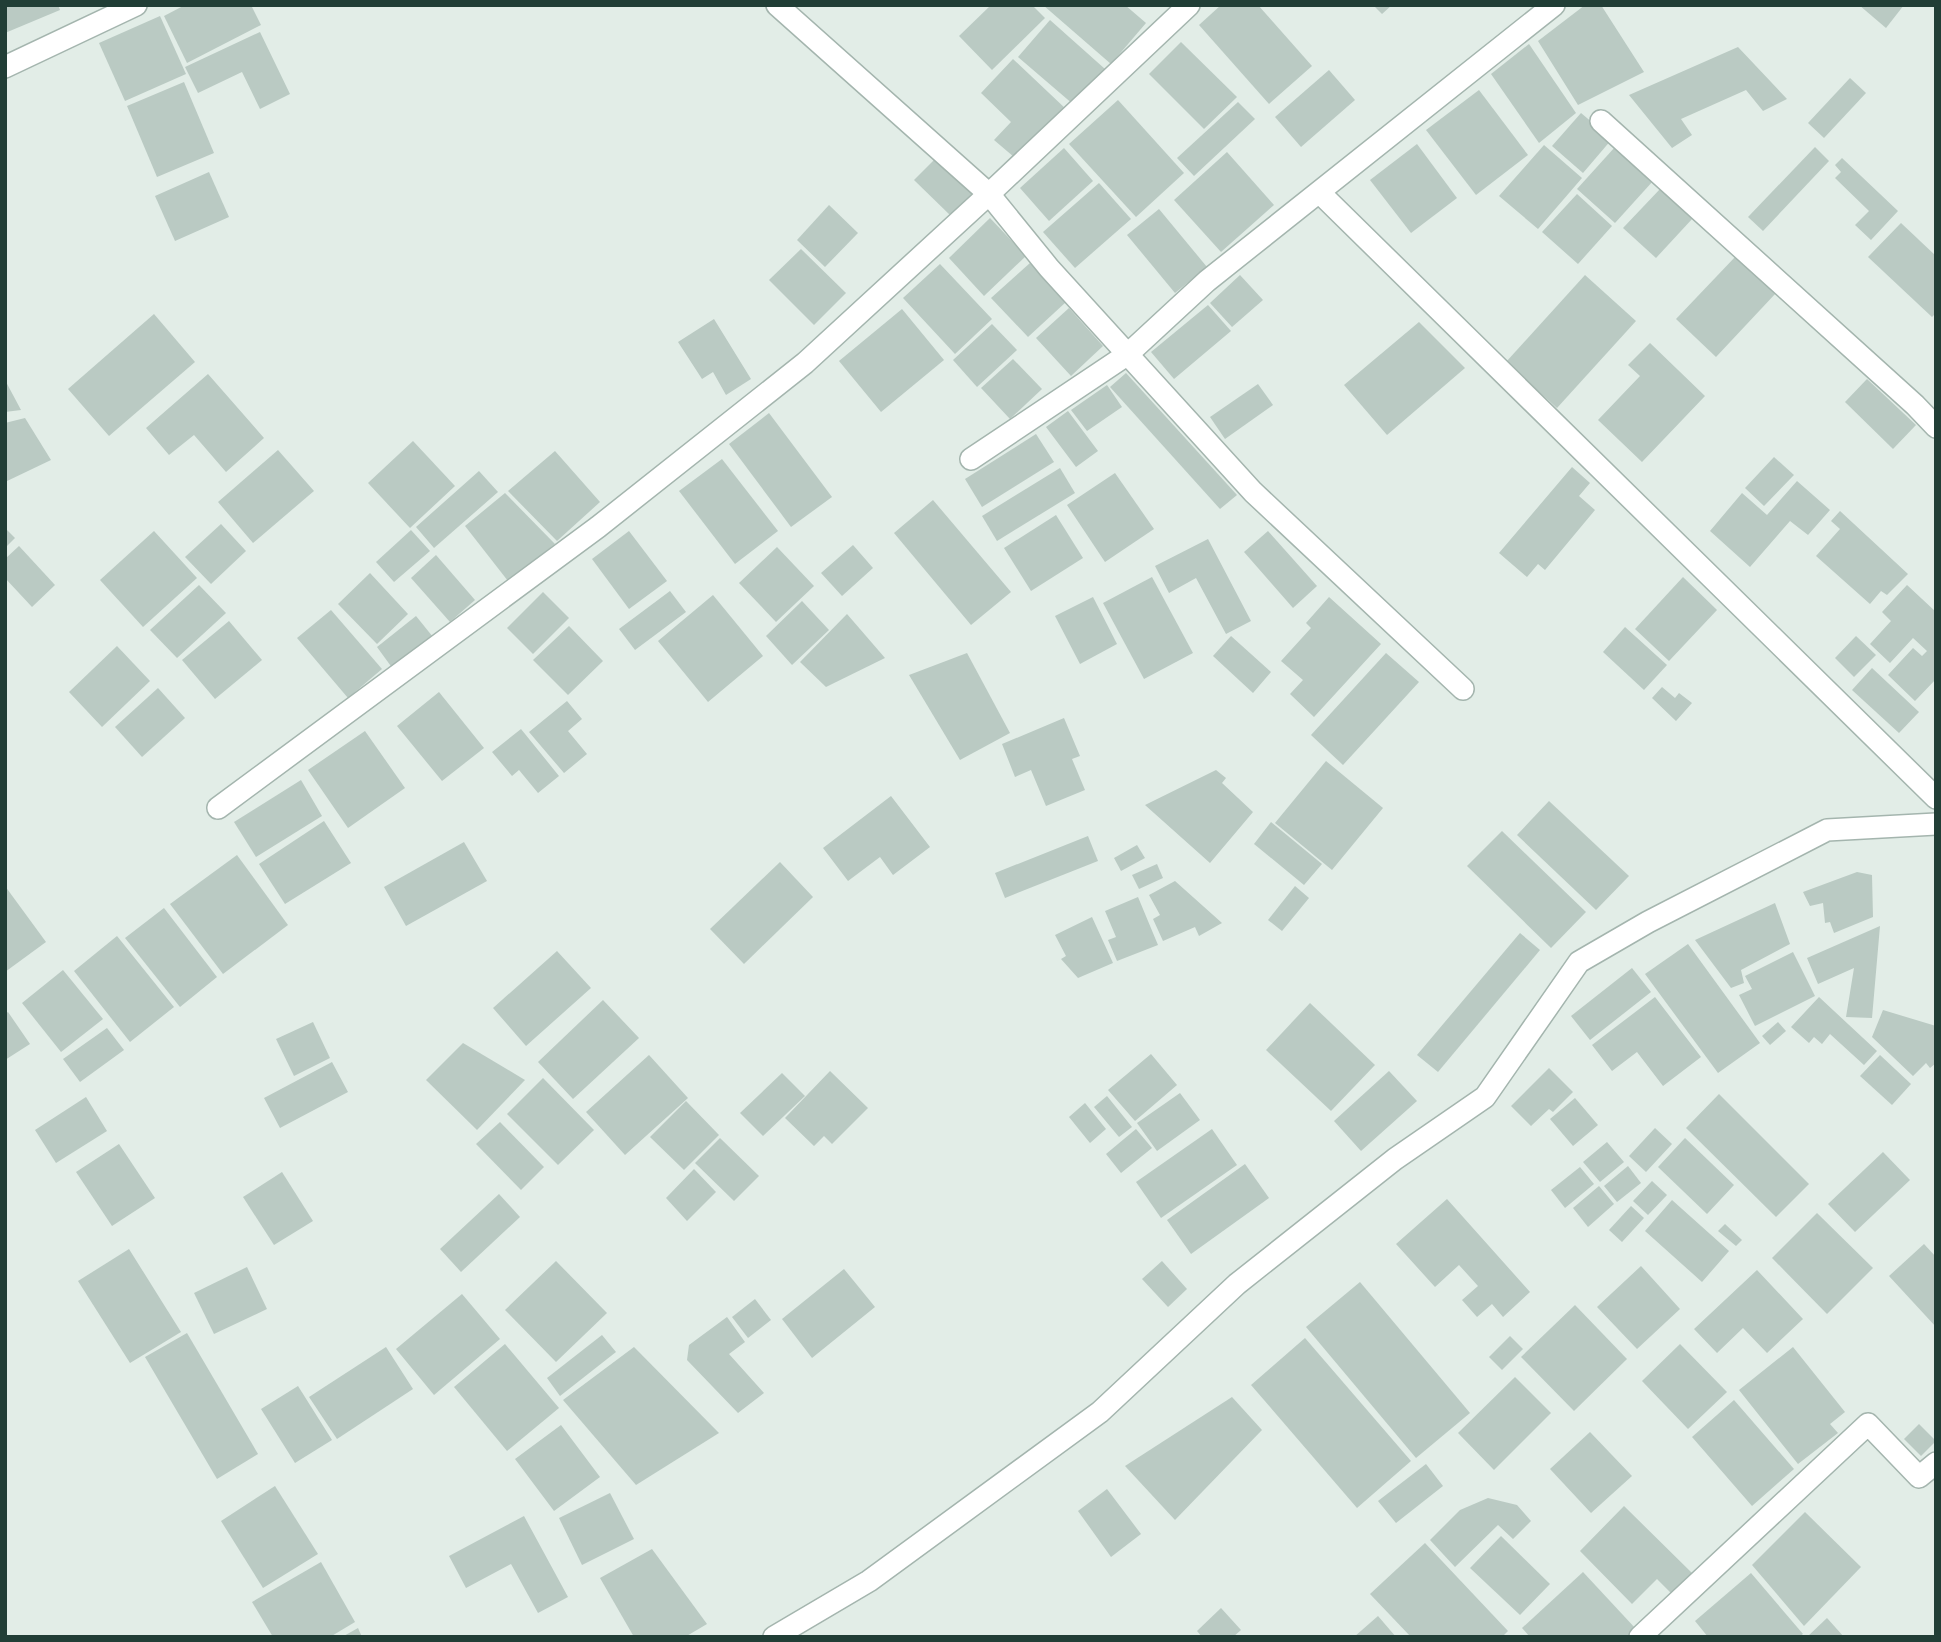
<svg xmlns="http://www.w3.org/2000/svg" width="1941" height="1642" font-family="Poppins,sans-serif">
	<rect width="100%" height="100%" fill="#e2ede7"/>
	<g fill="#bacac3">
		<path d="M5,5h53l2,5 -55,23z"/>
		<path d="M185,5h66l10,20 -74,38 -23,-47z"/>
		<path d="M991,5h41l13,13 -53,52 -33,-34z"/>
		<path d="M1043,5h82l21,18 -35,41z"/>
		<path d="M1221,5h37l54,61 -43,38 -70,-79z"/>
		<path d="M1373,5h19l-10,9z"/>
		<path d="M1585,5h16l43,67 -66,33 -40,-64z"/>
		<path d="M1859,5h45l-18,23z"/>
		<path d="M160,16l26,58 -61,27 -26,-58z"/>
		<path d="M1050,20l55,49 -31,36 -56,-48z"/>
		<path d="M260,32l30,62 -30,15 -18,-37 -44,21 -13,-26z"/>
		<path d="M1181,42l56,55 -33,32 -55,-55z"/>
		<path d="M1529,44l47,69 -37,30 -48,-69z"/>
		<path d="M1738,47l49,52 -24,12 -17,-21 -65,29 11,16 -20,13 -43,-53z"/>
		<path d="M1013,59l54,51 -53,47 -20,-17 17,-18 -30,-29z"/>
		<path d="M1329,70l26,30 -54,47 -26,-30z"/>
		<path d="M1850,78l16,15 -42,45 -16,-15z"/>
		<path d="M184,82l30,71 -57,24 -30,-71z"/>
		<path d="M1479,90l49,65 -52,40 -50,-65z"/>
		<path d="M1118,100l66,73 -48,44 -67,-73z"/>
		<path d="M1238,102l17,17 -61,57 -17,-18z"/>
		<path d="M1581,113l31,26 -29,34 -31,-27z"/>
		<path d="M1417,144l40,54 -46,35 -41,-53z"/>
		<path d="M1544,145l38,33 -44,51 -39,-33z"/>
		<path d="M1615,147l38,34 -38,42 -38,-34z"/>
		<path d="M1815,147l14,14 -66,70 -15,-14z"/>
		<path d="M1064,148l29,33 -44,40 -29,-33z"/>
		<path d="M1227,152l47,53 -53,47 -47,-52z"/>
		<path d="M937,157l38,37 -23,23 -38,-37z"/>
		<path d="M1842,158l56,53 -27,29 -16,-15 14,-14 -34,-33 6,-6 -6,-7z"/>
		<path d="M209,172l20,45 -54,24 -20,-45z"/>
		<path d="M1099,183l32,36 -56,49 -32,-36z"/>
		<path d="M1661,188l32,30 -37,40 -33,-30z"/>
		<path d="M1577,194l35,32 -34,38 -36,-32z"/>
		<path d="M829,205l29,28 -33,34 -28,-27z"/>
		<path d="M1159,209l48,58 -32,26 -48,-58z"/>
		<path d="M990,218l36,38 -42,40 -35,-38z"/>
		<path d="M1901,223l35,33v57l-4,4 -64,-60z"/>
		<path d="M801,249l45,44 -32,32 -45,-45z"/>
		<path d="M1736,256l40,37 -60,64 -40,-38z"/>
		<path d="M1030,263l36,39 -38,35 -37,-39z"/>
		<path d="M940,264l52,55 -37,35 -52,-56z"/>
		<path d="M1240,275l23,25 -31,27 -22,-24z"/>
		<path d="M1585,275l51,46 -79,87 -51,-46z"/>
		<path d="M1208,305l23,26 -57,48 -23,-27z"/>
		<path d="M1069,308l34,38 -32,30 -35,-38z"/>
		<path d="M902,309l42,51 -63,52 -42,-51z"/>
		<path d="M154,314l41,48 -86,74 -41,-47z"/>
		<path d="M714,319l37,60 -25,16 -13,-23 -11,7 -24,-37z"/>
		<path d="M1419,322l46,46 -78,67 -43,-50z"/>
		<path d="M992,324l25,26 -40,37 -24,-27z"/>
		<path d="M1650,343l55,53 -63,66 -44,-42 42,-44 -12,-11z"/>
		<path d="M1013,359l29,30 -32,30 -29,-31z"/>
		<path d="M1126,373l111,122 -17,14 -110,-122z"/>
		<path d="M208,374l56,64 -38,34 -32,-37 -25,20 -23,-27z"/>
		<path d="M1867,379l49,46 -23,24 -48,-47z"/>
		<path d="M5,380l16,30 -16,2z"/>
		<path d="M1258,384l15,21 -48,34 -15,-22z"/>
		<path d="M1107,385l15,22 -35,24 -16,-21z"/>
		<path d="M1068,411l30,40 -22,16 -30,-40z"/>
		<path d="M769,413l63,84 -41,30 -62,-83z"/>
		<path d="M25,418l26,42 -46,22v-59z"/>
		<path d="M1036,434l18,28 -72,45 -17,-28z"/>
		<path d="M413,441l42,45 -45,42 -42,-45z"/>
		<path d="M278,450l36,41 -61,52 -35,-41z"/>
		<path d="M555,451l45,51 -43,39 -49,-50z"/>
		<path d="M1774,457l20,18 -30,31 -19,-18z"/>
		<path d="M722,459l56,72 -43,33 -56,-73z"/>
		<path d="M1572,467l18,16 -11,13 16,14 -50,60 -7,-6 -11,13 -28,-24z"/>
		<path d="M1060,468l15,25 -78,48 -15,-25z"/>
		<path d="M479,471l19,21 -64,56 -18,-21z"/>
		<path d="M1115,473l39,56 -49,33 -38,-57z"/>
		<path d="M1797,481l33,29 -22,25 -18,-14 -40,46 -40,-36 32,-38 25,22z"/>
		<path d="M505,493l50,51 -47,37 -43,-55z"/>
		<path d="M933,500l78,92 -40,33 -77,-92z"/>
		<path d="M1840,511l68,63 -21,21 -6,-4 -11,13 -54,-48 24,-27 -9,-8z"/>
		<path d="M1056,515l27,43 -52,33 -27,-43z"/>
		<path d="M221,524l25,27 -35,33 -26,-27z"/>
		<path d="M5,528l10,10 -10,10z"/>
		<path d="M411,530l19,21 -36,31 -18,-20z"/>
		<path d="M154,531l43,47 -54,49 -43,-47z"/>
		<path d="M629,531l38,50 -38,28 -37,-50z"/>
		<path d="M1268,531l49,55 -24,22 -49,-56z"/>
		<path d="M1208,539l43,82 -25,13 -30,-56 -27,15 -14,-27z"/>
		<path d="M853,545l20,23 -31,28 -21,-23z"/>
		<path d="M19,546l36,39 -23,22 -27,-29v-19z"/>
		<path d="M777,547l37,39 -38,36 -37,-39z"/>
		<path d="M436,555l39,45 -25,22 -39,-44z"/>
		<path d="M370,573l38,41 -31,30 -39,-40z"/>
		<path d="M1152,577l41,76 -49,26 -41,-76z"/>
		<path d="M1683,577l34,33 -48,51 -34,-32z"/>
		<path d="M199,585l27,28 -49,45 -27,-28z"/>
		<path d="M1907,585l29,27v67l-21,22 -27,-26 25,-27 9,8 5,-5 -14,-13 -23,25 -20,-19 21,-23 -9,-9z"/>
		<path d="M670,591l16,21 -51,38 -16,-21z"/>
		<path d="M543,592l26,26 -36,36 -26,-26z"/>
		<path d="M713,595l50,61 -55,46 -50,-61z"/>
		<path d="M1093,597l24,47 -37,20 -25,-48z"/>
		<path d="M1329,597l52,47 -67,73 -24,-23 13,-14 -22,-19 30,-33 -5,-5z"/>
		<path d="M802,601l27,29 -37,35 -26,-29z"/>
		<path d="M331,610l51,59 -34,29 -51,-60z"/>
		<path d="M847,614l38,44 -59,29 -26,-25z"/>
		<path d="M416,616l17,21 -40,32 -16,-22z"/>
		<path d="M229,621l33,39 -47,39 -33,-39z"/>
		<path d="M569,626l34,35 -35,34 -35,-35z"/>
		<path d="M1625,627l42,38 -23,25 -41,-38z"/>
		<path d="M1231,636l40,36 -18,21 -40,-37z"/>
		<path d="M1856,636l20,19 -22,22 -19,-19z"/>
		<path d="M117,646l33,35 -48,46 -33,-35z"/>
		<path d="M967,653l43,80 -50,27 -51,-85z"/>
		<path d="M1386,653l33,29 -76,83 -32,-30z"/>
		<path d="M1872,668l47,44 -20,21 -47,-43z"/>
		<path d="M1662,687l13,11 4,-5 13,10 -16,18 -24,-23z"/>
		<path d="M158,688l27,30 -43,39 -27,-30z"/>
		<path d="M439,692l45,56 -42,33 -45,-55z"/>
		<path d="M567,701l15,18 -14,12 19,23 -23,19 -35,-41z"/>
		<path d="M1064,718l16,38 -8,3 13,31 -39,16 -15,-36 -16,7 -13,-33z"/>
		<path d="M521,729l38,47 -21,17 -19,-23 -7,6 -20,-24z"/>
		<path d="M365,731l40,57 -57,40 -40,-58z"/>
		<path d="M1326,761l57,47 -51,62 -57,-47z"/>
		<path d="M1216,770l10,8 -4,5 31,29 -43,51 -65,-58z"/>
		<path d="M301,780l21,36 -66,41 -22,-35z"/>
		<path d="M891,796l39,51 -37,28 -13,-18 -32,24 -25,-33z"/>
		<path d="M1549,801l80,75 -33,34 -79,-75z"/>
		<path d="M324,821l27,42 -66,41 -26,-40z"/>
		<path d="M1271,822l51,42 -18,21 -50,-41z"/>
		<path d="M1502,831l84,81 -35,36 -84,-82z"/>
		<path d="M1088,836l10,25 -93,37 -10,-25z"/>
		<path d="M464,842l23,39 -81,45 -22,-39z"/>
		<path d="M1137,845l8,13 -24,13 -7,-13z"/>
		<path d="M237,855l51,70 -65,49 -53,-70z"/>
		<path d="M780,862l33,35 -69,67 -34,-35z"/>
		<path d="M1157,864l6,14 -24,11 -7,-14z"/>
		<path d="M1857,872l15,3 1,42 -39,16 -4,-11 -5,1 -2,-20 -13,3 -7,-14z"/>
		<path d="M1175,881l47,42 -23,13 -4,-9 -32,14 -10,-22 7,-4 -11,-20z"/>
		<path d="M5,886l41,56 -41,30z"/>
		<path d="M1295,886l14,12 -27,33 -14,-11z"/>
		<path d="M1138,897l20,48 -41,16 -9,-21 8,-3 -11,-26z"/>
		<path d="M1775,903l15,41 -49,26 3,13 -13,5 -36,-48z"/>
		<path d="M164,908l53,69 -37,30 -55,-69z"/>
		<path d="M1092,917l21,46 -35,15 -17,-19 5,-3 -11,-21z"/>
		<path d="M1880,926l-8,92 -26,-1 8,-49 -36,16 -11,-26z"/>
		<path d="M1520,933l20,17 -102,122 -21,-17z"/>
		<path d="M117,936l57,71 -44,35 -56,-71z"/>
		<path d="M1688,944l72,99 -42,30 -73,-99z"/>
		<path d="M557,951l34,37 -65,58 -33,-38z"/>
		<path d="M1793,952l22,44 -60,30 -16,-31 13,-6 -7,-13z"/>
		<path d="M1632,968l19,24 -61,48 -19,-24z"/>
		<path d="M63,970l40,49 -42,33 -39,-49z"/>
		<path d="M1655,997l46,60 -38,29 -26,-34 -25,19 -20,-26z"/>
		<path d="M1819,997l58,54 -13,14 -34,-31 -8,10 -8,-7 -5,6 -18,-16z"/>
		<path d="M603,1000l36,38 -66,61 -35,-37z"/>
		<path d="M1310,1003l65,62 -44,46 -65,-61z"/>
		<path d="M1883,1010l53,16v37l-6,5 -4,-5 -13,13 -41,-39z"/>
		<path d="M8,1012l22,32 -25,16v-46z"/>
		<path d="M313,1022l17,36 -36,18 -18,-37z"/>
		<path d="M1778,1022l8,9 -16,14 -8,-9z"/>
		<path d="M107,1028l17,22 -44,32 -17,-23z"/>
		<path d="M463,1043l62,37 -48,50 -51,-50z"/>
		<path d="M1151,1054l26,31 -42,36 -27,-31z"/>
		<path d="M649,1055l39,43 -63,57 -39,-43z"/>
		<path d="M1880,1055l31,29 -19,21 -32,-29z"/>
		<path d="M332,1062l16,30 -68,36 -16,-30z"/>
		<path d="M1549,1068l24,24 -20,20 -4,-3 -18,17 -20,-20z"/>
		<path d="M830,1071l38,37 -36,36 -8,-8 -10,10 -29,-28z"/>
		<path d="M1389,1071l28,30 -56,50 -27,-30z"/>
		<path d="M782,1073l23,23 -42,40 -23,-23z"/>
		<path d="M543,1078l51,52 -36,35 -51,-51z"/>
		<path d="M1180,1093l20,27 -43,31 -20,-28z"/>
		<path d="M1719,1094l90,90 -33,33 -90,-89z"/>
		<path d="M1107,1096l25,31 -13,10 -25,-30z"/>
		<path d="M86,1097l21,34 -51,32 -21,-33z"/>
		<path d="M1575,1098l23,27 -25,21 -23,-27z"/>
		<path d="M686,1101l33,34 -35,35 -34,-33z"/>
		<path d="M1085,1103l21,26 -16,14 -21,-26z"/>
		<path d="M500,1122l44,45 -23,23 -45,-46z"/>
		<path d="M1655,1128l17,16 -26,28 -17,-16z"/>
		<path d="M1136,1129l16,19 -31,25 -15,-19z"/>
		<path d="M1212,1129l25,36 -76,53 -25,-36z"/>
		<path d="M720,1138l39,38 -25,25 -39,-38z"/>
		<path d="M1685,1138l49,47 -27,29 -49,-47z"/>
		<path d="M1607,1142l17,20 -24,20 -17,-20z"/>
		<path d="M119,1144l36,54 -43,28 -36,-54z"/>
		<path d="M1883,1152l27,28 -55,52 -27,-28z"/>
		<path d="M1245,1164l24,34 -78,56 -24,-34z"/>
		<path d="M1628,1166l13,17 -24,19 -13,-16z"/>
		<path d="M1580,1167l14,17 -29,24 -14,-18z"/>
		<path d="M694,1169l22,23 -29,29 -21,-23z"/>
		<path d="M282,1172l31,49 -39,24 -31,-48z"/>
		<path d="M1652,1181l15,14 -19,20 -15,-14z"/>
		<path d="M1599,1186l15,18 -26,23 -15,-19z"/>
		<path d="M499,1194l21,23 -59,55 -21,-23z"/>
		<path d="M1447,1199l83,93 -27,25 -11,-13 -15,13 -15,-17 16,-14 -19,-21 -24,22 -39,-43z"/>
		<path d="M1672,1200l57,51 -27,31 -57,-51z"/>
		<path d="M1631,1206l13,12 -22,24 -13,-12z"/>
		<path d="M1817,1213l56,55 -46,46 -55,-56z"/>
		<path d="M1725,1224l17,16 -6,6 -18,-15z"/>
		<path d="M1924,1244l12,13v70l-47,-51z"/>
		<path d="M129,1249l52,83 -51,31 -52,-82z"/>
		<path d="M556,1261l51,52 -51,49 -51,-52z"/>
		<path d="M1162,1261l25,28 -19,18 -26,-28z"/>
		<path d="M1641,1266l39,43 -43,40 -40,-42z"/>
		<path d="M247,1267l20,42 -53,25 -20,-41z"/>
		<path d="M844,1269l31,38 -63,51 -30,-39z"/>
		<path d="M1757,1270l46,49 -36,34 -24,-25 -26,25 -23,-24z"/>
		<path d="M1360,1282l110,131 -54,45 -110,-131z"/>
		<path d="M462,1294l38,45 -66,56 -38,-46z"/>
		<path d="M755,1299l16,21 -23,18 -16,-21z"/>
		<path d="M1575,1305l52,54 -53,52 -53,-54z"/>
		<path d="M727,1317l18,25 -16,12 35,39 -26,20 -51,-53 2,-15z"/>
		<path d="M187,1333l71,121 -41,25 -72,-122z"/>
		<path d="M602,1335l14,17 -56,44 -13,-18z"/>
		<path d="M1510,1336l13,13 -21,21 -13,-13z"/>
		<path d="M1305,1338l106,123 -54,47 -106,-123z"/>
		<path d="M505,1344l54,64 -52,43 -53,-64z"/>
		<path d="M1680,1344l47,48 -39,37 -46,-48z"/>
		<path d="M386,1347l27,42 -76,50 -28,-42z"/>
		<path d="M634,1347l85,86 -83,52 -73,-85z"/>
		<path d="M1793,1347l52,65 -15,12 8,9 -40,31 -59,-74z"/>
		<path d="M1515,1377l36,36 -57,57 -36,-37z"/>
		<path d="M298,1386l34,54 -37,23 -34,-54z"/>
		<path d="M1232,1397l30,33 -87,90 -50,-54z"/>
		<path d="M1734,1400l60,69 -42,37 -60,-69z"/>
		<path d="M1919,1424l17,17 -15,15 -17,-17z"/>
		<path d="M561,1425l39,52 -46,34 -39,-52z"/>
		<path d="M1590,1432l42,44 -41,37 -41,-44z"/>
		<path d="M1426,1464l17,22 -47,37 -18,-22z"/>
		<path d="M275,1486l43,68 -55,34 -42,-67z"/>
		<path d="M1107,1489l34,45 -30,23 -33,-46z"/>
		<path d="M610,1493l24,46 -52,26 -23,-47z"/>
		<path d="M1488,1498l29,7 14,16 -18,18 -15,-14 -43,42 -25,-27 30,-30z"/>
		<path d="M1624,1506l68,67 -20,21 -15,-15 -25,25 -52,-53z"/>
		<path d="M1805,1512l56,55 -57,59 -52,-61z"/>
		<path d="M524,1516l44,81 -30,16 -27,-49 -45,24 -17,-32z"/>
		<path d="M1501,1536l49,48 -30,31 -50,-47z"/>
		<path d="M1425,1543l83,88 -6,6h-91l-41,-43z"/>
		<path d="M652,1549l55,75 -22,13h-51l-34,-59z"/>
		<path d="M321,1562l34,60 -25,15h-57l-21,-35z"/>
		<path d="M1583,1572l53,57 -8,8h-98l-8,-9z"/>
		<path d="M1751,1573l52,61 -4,3h-91l-13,-16z"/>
		<path d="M1221,1608l20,22 -8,7h-31l-5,-6z"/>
		<path d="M1378,1616l18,21h-42z"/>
		<path d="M1827,1618l17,19h-37z"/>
		<path d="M358,1628l4,9h-20z"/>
	</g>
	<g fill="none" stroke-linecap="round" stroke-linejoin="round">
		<defs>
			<g id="minor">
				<path d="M777,5l212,189 60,74 204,224 210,197"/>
				<path d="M5,67l131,-62"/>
				<path d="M1601,121l314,284 21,22"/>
				<path d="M1320,193l616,605"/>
				<path d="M971,459l157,-105 79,-73 347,-276"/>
				<path d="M218,808l380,-281 207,-164 184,-169 200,-189"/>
				<path d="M774,1637l95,-56 231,-169 137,-128 158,-125 90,-62 94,-135 69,-40 179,-92 109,-6"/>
				<path d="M1640,1637l228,-213 51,53 17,-14"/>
			</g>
		</defs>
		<use href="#minor" stroke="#a4b5ae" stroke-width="24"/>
		<use href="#minor" stroke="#fff" stroke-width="21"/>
	</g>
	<rect width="1941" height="1642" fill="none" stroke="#213e36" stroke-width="14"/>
</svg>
